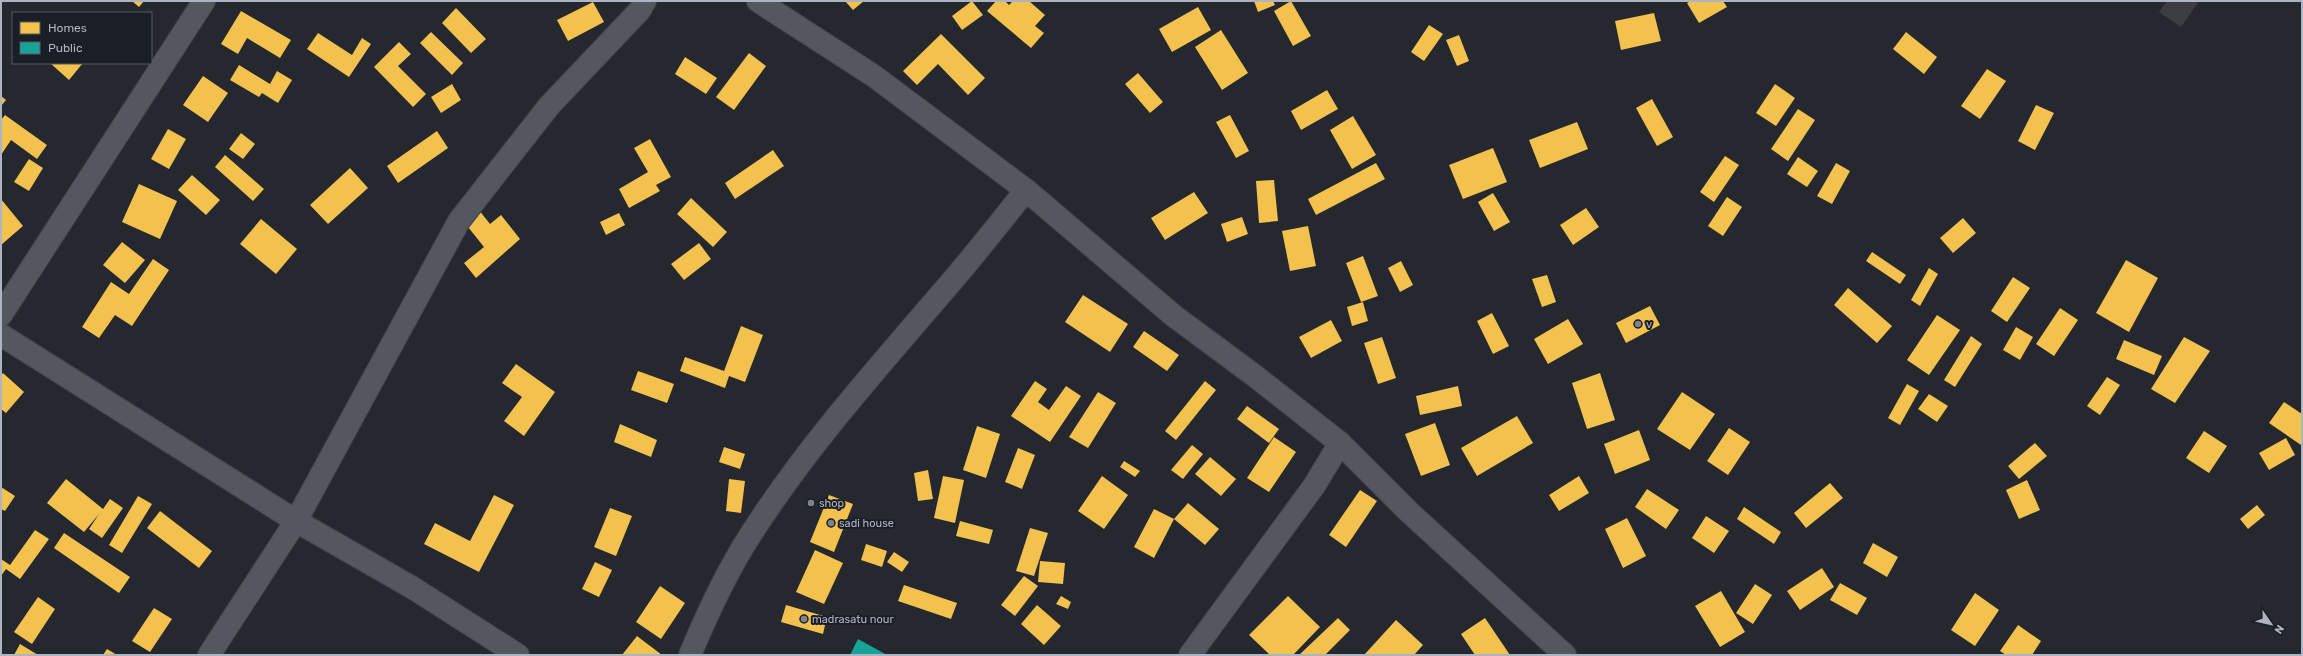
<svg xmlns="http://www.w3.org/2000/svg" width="2303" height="656" font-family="Rubik,sans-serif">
	<rect width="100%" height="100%" fill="#25282e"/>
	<g fill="#f2c14e">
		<path d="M132,1h12l-5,6z"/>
		<path d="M845,1h19l-11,9z"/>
		<path d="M972,1l11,14 -21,15 -10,-14z"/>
		<path d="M996,1h9l4,4 4,-4h16l16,14 -10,11 9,7 -13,15 -44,-37z"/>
		<path d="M1254,1h19l2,4 -17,7z"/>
		<path d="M1291,1l20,35 -18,10 -19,-35z"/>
		<path d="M1691,1h32l4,6 -28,16 -12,-20z"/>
		<path d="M593,2l11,20 -36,19 -11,-21z"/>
		<path d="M1198,7l13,23 -39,22 -13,-23z"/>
		<path d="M456,8l30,31 -15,14 -29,-30z"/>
		<path d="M241,11l50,29 -11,18 -33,-20 -9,16 -17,-10z"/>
		<path d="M1654,13l7,28 -40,9 -6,-29z"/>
		<path d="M1429,25l14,9 -19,27 -13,-9z"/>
		<path d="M1221,30l27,43 -26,17 -27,-43z"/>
		<path d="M431,32l32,31 -11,12 -32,-32z"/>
		<path d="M1906,32l31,25 -13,17 -31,-25z"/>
		<path d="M318,33l34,22 10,-17 9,6 -22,33 -42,-28z"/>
		<path d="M941,34l44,44 -17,17 -30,-31 -21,21 -14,-14z"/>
		<path d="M1459,35l10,26 -12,5 -11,-26z"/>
		<path d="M399,42l12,12 -13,12 28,28 -13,13 -39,-40z"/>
		<path d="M749,53l17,13 -32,44 -18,-13z"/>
		<path d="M685,57l32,21 -11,16 -31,-20z"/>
		<path d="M50,63h33l-14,17z"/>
		<path d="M239,65l31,19 7,-13 15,9 -14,23 -16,-10 -3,4 -29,-17z"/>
		<path d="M1987,69l19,12 -26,38 -19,-13z"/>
		<path d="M1138,73l25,29 -13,11 -25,-29z"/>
		<path d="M203,76l25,17 -20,29 -25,-17z"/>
		<path d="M452,84l9,16 -20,13 -10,-16z"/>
		<path d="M1775,84l20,14 -19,28 -20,-13z"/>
		<path d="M1327,90l11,19 -37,21 -10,-19z"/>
		<path d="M1,96l5,4 -5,6z"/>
		<path d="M1652,99l21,38 -16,9 -21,-38z"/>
		<path d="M2036,105l18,8 -19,37 -17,-9z"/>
		<path d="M1798,109l17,11 -27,41 -17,-12z"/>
		<path d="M5,115l42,30 -10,14 -26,-19 -10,15v-35z"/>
		<path d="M1230,115l19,36 -13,7 -20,-36z"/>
		<path d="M1353,116l23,39 -24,14 -22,-39z"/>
		<path d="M1577,122l11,27 -48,19 -11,-28z"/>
		<path d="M168,129l18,10 -17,30 -18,-10z"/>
		<path d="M437,131l11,17 -50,35 -11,-17z"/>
		<path d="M241,133l14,11 -12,15 -14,-10z"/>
		<path d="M650,139l21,38 -15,8 4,6 -31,17 -10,-19 29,-17 -14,-24z"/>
		<path d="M1493,148l14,34 -44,17 -14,-34z"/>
		<path d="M773,150l11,16 -49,33 -10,-16z"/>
		<path d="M225,155l39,34 -11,12 -38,-34z"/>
		<path d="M1725,156l14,9 -25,37 -14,-10z"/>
		<path d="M1798,157l20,14 -11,16 -20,-13z"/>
		<path d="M29,159l14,9 -14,23 -15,-9z"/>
		<path d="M1376,163l9,16 -69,36 -8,-16z"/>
		<path d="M1836,163l14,8 -18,33 -15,-8z"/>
		<path d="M350,168l18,20 -40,36 -18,-19z"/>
		<path d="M192,175l28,25 -14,15 -28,-25z"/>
		<path d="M1274,180l4,41 -19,2 -3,-42z"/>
		<path d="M139,184l38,17 -17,38 -38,-17z"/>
		<path d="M1194,192l14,21 -43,27 -14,-22z"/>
		<path d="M1493,193l17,29 -16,9 -16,-29z"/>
		<path d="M1727,197l15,10 -19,29 -15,-10z"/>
		<path d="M691,198l36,34 -14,15 -36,-33z"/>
		<path d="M1,199l22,27 -22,19z"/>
		<path d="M475,205l15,19 11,-9 19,24 -44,39 -12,-15 20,-16 -24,-30z"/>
		<path d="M1586,208l13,19 -26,18 -13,-20z"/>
		<path d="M619,213l6,12 -19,10 -6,-13z"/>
		<path d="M1242,217l6,17 -21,8 -6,-18z"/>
		<path d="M1963,218l13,15 -23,20 -13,-15z"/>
		<path d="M261,219l36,30 -21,25 -36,-30z"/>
		<path d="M1308,226l8,40 -26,5 -8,-40z"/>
		<path d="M122,242l23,18 -20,23 -22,-18z"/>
		<path d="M699,243l12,16 -27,21 -13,-16z"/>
		<path d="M1872,252l34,23 -6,9 -34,-23z"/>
		<path d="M1363,256l15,40 -17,6 -15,-39z"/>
		<path d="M153,259l16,11 -37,56 -17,-11 -16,23 -17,-11 29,-45 18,12z"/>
		<path d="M2126,260l32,18 -29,54 -33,-19z"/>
		<path d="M1401,261l12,24 -13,7 -12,-24z"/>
		<path d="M1929,268l9,6 -18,32 -9,-6z"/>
		<path d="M1547,275l9,27 -14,5 -10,-28z"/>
		<path d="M2013,277l17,11 -23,34 -16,-11z"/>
		<path d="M1848,288l44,38 -15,17 -43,-38z"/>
		<path d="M1083,295l45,29 -18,28 -45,-30z"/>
		<path d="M1363,302l5,19 -16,5 -5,-19z"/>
		<path d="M1650,306l10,19 -34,18 -10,-20z"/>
		<path d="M2060,308l18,12 -24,36 -18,-12z"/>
		<path d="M1492,313l17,33 -16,8 -16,-33z"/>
		<path d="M1937,315l23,15 -31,45 -22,-15z"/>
		<path d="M1568,319l15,25 -35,20 -14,-25z"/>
		<path d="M1331,320l11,21 -31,17 -12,-21z"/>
		<path d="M741,326l22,9 -18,47 -16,-6 -4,12 -45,-17 5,-14 39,14z"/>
		<path d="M2016,327l17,10 -13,23 -17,-10z"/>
		<path d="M1144,331l35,24 -12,16 -34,-24z"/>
		<path d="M1971,336l11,8 -27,43 -11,-7z"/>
		<path d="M1382,337l14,41 -18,6 -14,-41z"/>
		<path d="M2184,337l26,14 -35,52 -24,-14z"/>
		<path d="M2124,340l38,16 -8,19 -38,-16z"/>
		<path d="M516,364l39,28 -31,44 -20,-15 18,-24 -20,-14z"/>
		<path d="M638,371l36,13 -7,19 -36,-13z"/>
		<path d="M3,373l21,19 -18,21 -5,-4v-33z"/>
		<path d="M1600,373l15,47 -28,9 -15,-46z"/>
		<path d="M2107,377l13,8 -20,30 -13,-9z"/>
		<path d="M1035,381l12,8 -9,13 11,8 17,-24 15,10 -31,46 -39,-26z"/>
		<path d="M1205,381l11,9 -40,50 -11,-9z"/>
		<path d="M1907,384l12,7 -19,34 -12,-7z"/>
		<path d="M1458,386l4,20 -42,9 -4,-19z"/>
		<path d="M1098,392l18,11 -28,45 -19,-11z"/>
		<path d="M1682,392l33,22 -25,36 -33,-21z"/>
		<path d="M1929,394l19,12 -11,16 -19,-13z"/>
		<path d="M2284,402l18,12 -1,31 -32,-22z"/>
		<path d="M1247,406l32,23 -10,14 -32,-24z"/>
		<path d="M1517,416l16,27 -56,33 -16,-28z"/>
		<path d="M1435,423l15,42 -29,11 -16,-42z"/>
		<path d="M620,424l37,16 -6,17 -37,-15z"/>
		<path d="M977,426l23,8 -14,44 -23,-8z"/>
		<path d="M1729,428l21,14 -22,33 -21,-14z"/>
		<path d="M1639,430l11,30 -35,14 -11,-30z"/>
		<path d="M2204,431l23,15 -18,27 -23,-15z"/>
		<path d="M1274,437l22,15 -27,40 -22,-14z"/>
		<path d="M2286,438l9,17 -26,15 -10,-17z"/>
		<path d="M2035,443l12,13 -28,23 -11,-13z"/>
		<path d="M1192,445l11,9 -20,25 -12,-9z"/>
		<path d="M724,447l21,7 -5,15 -21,-7z"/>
		<path d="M1018,448l17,7 -13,34 -17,-7z"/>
		<path d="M1210,457l26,22 -15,17 -26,-22z"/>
		<path d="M1124,461l16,10 -5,6 -15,-10z"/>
		<path d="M928,470l5,29 -15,2 -4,-28z"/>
		<path d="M943,476l21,4 -9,43 -21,-5z"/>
		<path d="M1102,476l26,19 -24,34 -26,-18z"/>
		<path d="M1579,476l10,17 -30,18 -10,-16z"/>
		<path d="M66,479l37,30 7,-10 13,9 -21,30 -13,-9 10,-15 -15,18 -37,-29z"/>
		<path d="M729,479l16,2 -4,32 -15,-2z"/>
		<path d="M2027,480l13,30 -21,9 -13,-29z"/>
		<path d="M1830,483l13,15 -37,30 -12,-15z"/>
		<path d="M1,487l14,9 -10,15 -4,-2z"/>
		<path d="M1647,489l32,21 -13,19 -31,-22z"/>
		<path d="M1360,490l17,11 -31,46 -17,-12z"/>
		<path d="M494,495l20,10 -35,67 -55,-28 11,-21 35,18z"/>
		<path d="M829,495l24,9 -19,48 -24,-10z"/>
		<path d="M138,496l14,8 -30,49 -13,-8z"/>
		<path d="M1188,503l31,26 -14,16 -31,-26z"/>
		<path d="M2257,505l8,10 -17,14 -8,-10z"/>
		<path d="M1744,507l37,25 -7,12 -37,-25z"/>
		<path d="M610,508l22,8 -16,40 -22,-9z"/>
		<path d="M1154,509l20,10 -20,39 -20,-11z"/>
		<path d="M160,511l52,40 -13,17 -52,-40z"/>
		<path d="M1706,516l23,15 -15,22 -22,-15z"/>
		<path d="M1627,518l19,38 -23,12 -18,-39z"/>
		<path d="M960,521l33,9 -4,14 -33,-8z"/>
		<path d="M1030,528l18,5 -14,43 -18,-5z"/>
		<path d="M35,530l14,9 -29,40 -14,-10 -5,7v-17l9,6z"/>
		<path d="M64,533l66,44 -11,16 -65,-45z"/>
		<path d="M1873,543l25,14 -11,20 -24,-14z"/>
		<path d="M866,544l21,7 -5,16 -21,-7z"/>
		<path d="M815,550l28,13 -19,41 -28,-12z"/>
		<path d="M894,552l15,10 -7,10 -15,-10z"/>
		<path d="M1040,561l25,2 -2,21 -25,-2z"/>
		<path d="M595,562l17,8 -13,27 -17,-8z"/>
		<path d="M1822,568l12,19 -34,23 -13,-19z"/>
		<path d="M1024,576l14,10 -23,30 -14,-11z"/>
		<path d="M1840,583l27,15 -10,17 -27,-15z"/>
		<path d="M1755,584l17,11 -19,29 -17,-11z"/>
		<path d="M904,585l53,18 -6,16 -53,-18z"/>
		<path d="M660,586l25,17 -24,36 -25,-17z"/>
		<path d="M1721,591l24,41 -25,15 -25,-41z"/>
		<path d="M1975,593l24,17 -24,36 -24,-16z"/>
		<path d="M1061,596l10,6 -3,7 -12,-5z"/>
		<path d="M1288,596l32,31 -27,28h-23l-21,-20z"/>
		<path d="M38,597l17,12 -23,35 -18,-12z"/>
		<path d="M786,605l41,12 -4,17 -42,-12z"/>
		<path d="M1037,605l24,21 -17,19 -23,-21z"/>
		<path d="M154,608l18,11 -22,33 -18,-11z"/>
		<path d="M1338,618l12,12 -25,25h-26z"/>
		<path d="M1485,618l25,37h-35l-14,-21z"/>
		<path d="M1396,620l27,25 -9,10h-50z"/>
		<path d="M2018,625l23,16 -9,14h-26l-6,-4z"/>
		<path d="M637,636l25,19h-40z"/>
		<path d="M20,644l18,11h-24z"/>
		<path d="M107,649l10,6h-14z"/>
	</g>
	<path fill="#17a398" d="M858,639l29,16h-37z"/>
	<path fill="#3c3e43" d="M2167,1h32l-18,26 -22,-15z"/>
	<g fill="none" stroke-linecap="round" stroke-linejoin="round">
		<defs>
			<g id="minor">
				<path d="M758,1l116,75 152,114 148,126 81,60 85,67 69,69 156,143"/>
				<path d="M1,315l203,-314"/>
				<path d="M1,335l295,186 117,67 105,67"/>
				<path d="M209,655l87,-134 163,-300 90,-115 91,-96 5,-9"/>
				<path d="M690,655c17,-41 37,-84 61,-121 55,-86 123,-162 189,-239 30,-34 58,-70 86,-105"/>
				<path d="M1190,655l124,-169 26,-43"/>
			</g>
		</defs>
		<use href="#minor" stroke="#424449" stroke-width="24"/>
		<use href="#minor" stroke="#54575d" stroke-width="22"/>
	</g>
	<g fill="#7e838d" stroke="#1a1e27" stroke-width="1.5">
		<circle cx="1638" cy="324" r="4"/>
		<circle cx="811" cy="503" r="4"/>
		<circle cx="831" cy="523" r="4"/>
		<circle cx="804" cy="619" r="4"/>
	</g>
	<g text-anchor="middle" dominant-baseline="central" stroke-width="4" stroke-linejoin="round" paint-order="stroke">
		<g font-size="11" fill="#aeb4c0" stroke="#1a1e27" text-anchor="start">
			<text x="1646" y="324">v</text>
			<text x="819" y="503">shop</text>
			<text x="839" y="523">sadi house</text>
			<text x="812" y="619">madrasatu nour</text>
		</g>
	</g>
	<rect width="2303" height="656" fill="none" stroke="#aeb4c0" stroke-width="4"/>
	<rect x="12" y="12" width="140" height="52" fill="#1a1e27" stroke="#555a64"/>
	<rect x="20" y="22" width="20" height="12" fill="#f2c14e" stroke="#555a64"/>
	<text x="48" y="32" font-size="12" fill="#aeb4c0">Homes</text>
	<rect x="20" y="42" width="20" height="12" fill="#17a398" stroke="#555a64"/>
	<text x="48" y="52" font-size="12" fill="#aeb4c0">Public</text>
	<g transform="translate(2271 624) rotate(124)" stroke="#1a1e27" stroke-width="3" paint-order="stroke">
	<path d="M0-3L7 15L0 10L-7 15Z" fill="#aeb4c0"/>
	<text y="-6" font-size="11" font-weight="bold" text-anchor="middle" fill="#aeb4c0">N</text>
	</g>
</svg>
